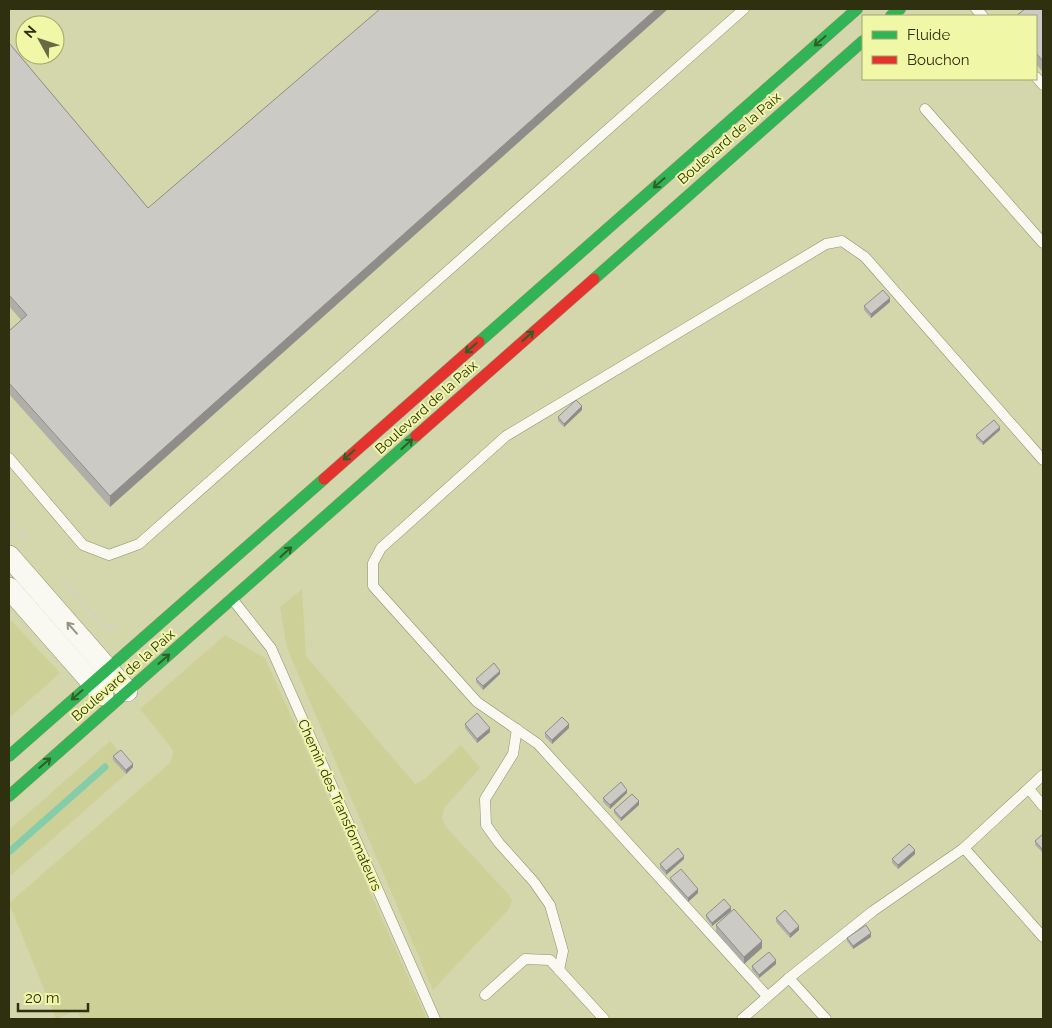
<svg xmlns="http://www.w3.org/2000/svg" width="1052" height="1028" font-family="Raleway,sans-serif">
	<rect width="100%" height="100%" fill="#d4d7ab"/>
	<g fill="#cdd198">
		<path d="M302,589l4,67 109,128 10,-5 36,-34 19,23 -36,40 -2,9 3,9 65,70 2,5 -4,9 -75,80 -146,-342 -7,-41z"/>
		<path d="M9,618l51,55 -51,45z"/>
		<path d="M225,635l40,23 162,361h-346l-4,-9 -21,9 -47,-116 161,-140 3,-7v-6l-33,-41z"/>
		<path d="M110,741l11,13 -7,6 12,14 -117,103v-47z"/>
	</g>
	<g fill="none" stroke-linecap="round" stroke-linejoin="round">
		<path stroke="#84ccaa" stroke-width="7" d="M9,852l96,-85"/>
		<defs>
			<g id="lane">
				<path d="M976,9l7,7"/>
				<path d="M1036,77l7,8"/>
				<path d="M925,109l118,134"/>
				<path d="M9,458l74,87 26,10 30,-11 605,-535"/>
				<path d="M233,600l38,48 164,371"/>
				<path d="M517,729l-4,25 -28,45 1,26 13,18 35,39 16,23 13,46 -4,19"/>
				<path d="M1029,789l14,17"/>
				<path d="M964,848l79,89"/>
				<path d="M789,978l37,41"/>
				<path d="M485,995l40,-36 25,1 54,59"/>
				<path d="M767,996l-229,-252 -61,-42 -104,-116v-23l8,-15 125,-112 320,-192 16,-3 23,16 178,203"/>
				<path d="M742,1019l47,-41 84,-67 91,-63 79,-73"/>
			</g>
			<g id="street">
				<path d="M9,556l118,135"/>
				<path d="M9,588l94,107"/>
			</g>
			<g id="fast">
				<path d="M891,16l9,-7"/>
				<path d="M594,279l269,-238"/>
				<path d="M479,342l378,-333"/>
				<path d="M9,756l315,-277"/>
				<path d="M9,796l407,-360"/>
			</g>
			<g id="jam">
				<path d="M416,436l178,-157"/>
				<path d="M324,479l155,-137"/>
			</g>
		</defs>
		<use href="#lane" stroke="#8e906c" stroke-width="11"/>
		<use href="#street" stroke="#8e906c" stroke-width="22"/>
		<use href="#fast" stroke="#8e906c" stroke-width="12"/>
		<use href="#jam" stroke="#8e906c" stroke-width="12"/>
		<g stroke="#d1d2c4" stroke-width="3" stroke-dasharray="5 2.5" stroke-linecap="butt">
			<path d="M9,520l17,19"/>
			<path d="M62,579l41,47h14"/>
		</g>
		<use href="#lane" stroke="#f9f9f2" stroke-width="10"/>
		<use href="#street" stroke="#f9f9f2" stroke-width="21"/>
		<use href="#fast" stroke="#30b455" stroke-width="11"/>
		<use href="#jam" stroke="#e5322d" stroke-width="11"/>
	</g>
	<g fill="#afaea9">
		<path d="M1043,9v63l-7,-8v-48z"/>
		<path d="M9,43l139,165 -38,299 -101,-113v-63l12,-11 -12,-14z"/>
		<path d="M890,302l-19,16 -7,-8v-4z"/>
		<path d="M582,410l-18,17 -6,-6v-4z"/>
		<path d="M1000,430l-17,15 -7,-7v-3z"/>
		<path d="M500,674l-17,16 -7,-8v-3z"/>
		<path d="M465,724l25,8 -13,11 -12,-15z"/>
		<path d="M569,728l-17,16 -7,-7v-4z"/>
		<path d="M113,756l20,11 -7,7 -13,-14z"/>
		<path d="M627,793l-17,16 -7,-7v-4z"/>
		<path d="M639,805l-18,16 -7,-8v-3z"/>
		<path d="M1043,834l-1,18 -7,-7v-4z"/>
		<path d="M915,854l-17,15 -6,-6v-4z"/>
		<path d="M684,859l-18,16 -6,-7v-4z"/>
		<path d="M670,878l28,15 -10,9 -18,-21z"/>
		<path d="M731,911l-19,15 -6,-8v-3z"/>
		<path d="M776,918l23,12 -9,8 -14,-16z"/>
		<path d="M716,925l46,23 -18,16 -28,-32z"/>
		<path d="M871,937l-18,12 -6,-8v-3z"/>
		<path d="M776,964l-17,14 -7,-8v-4z"/>
	</g>
	<g fill="#8e8d89">
		<path d="M656,9h12l-558,498v-11z"/>
		<path d="M890,298v4l-19,16v-4z"/>
		<path d="M582,406v4l-18,17v-3z"/>
		<path d="M1000,427v3l-17,15v-3z"/>
		<path d="M500,671v3l-17,16v-4z"/>
		<path d="M569,724v4l-17,16v-4z"/>
		<path d="M490,728v4l-13,11v-4z"/>
		<path d="M133,764v3l-7,7v-4z"/>
		<path d="M627,790v3l-17,16v-4z"/>
		<path d="M639,801v4l-18,16v-3z"/>
		<path d="M915,850v4l-17,15v-4z"/>
		<path d="M684,856v3l-18,16v-4z"/>
		<path d="M698,889v4l-10,9v-4z"/>
		<path d="M731,907v4l-19,15v-3z"/>
		<path d="M799,926v4l-9,8v-4z"/>
		<path d="M871,933v4l-18,12v-3z"/>
		<path d="M762,941v7l-18,16v-7z"/>
		<path d="M776,960v4l-17,14v-3z"/>
	</g>
	<g fill="#cbcac4" stroke="#8e8d89">
		<path d="M380,9h276l-546,487 -101,-113v-52l18,-16 -18,-20v-252l139,165z"/>
		<path d="M1025,9h18v52l-7,-8v-37h-20z"/>
		<path d="M883,290l7,8 -19,16 -7,-8z"/>
		<path d="M576,400l6,6 -18,18 -6,-7z"/>
		<path d="M994,420l6,7 -17,15 -7,-7z"/>
		<path d="M494,663l6,8 -17,15 -7,-7z"/>
		<path d="M477,713l13,15 -13,11 -12,-15z"/>
		<path d="M562,717l7,7 -17,16 -7,-7z"/>
		<path d="M121,750l12,14 -7,6 -13,-14z"/>
		<path d="M621,782l6,8 -17,15 -7,-7z"/>
		<path d="M632,794l7,7 -18,17 -7,-8z"/>
		<path d="M1043,834v14l-1,1 -7,-8z"/>
		<path d="M909,844l6,6 -17,15 -6,-6z"/>
		<path d="M678,848l6,8 -18,15 -6,-7z"/>
		<path d="M681,869l17,20 -10,9 -18,-20z"/>
		<path d="M724,899l7,8 -19,16 -6,-8z"/>
		<path d="M734,909l28,32 -18,16 -28,-32z"/>
		<path d="M785,910l14,16 -9,8 -14,-16z"/>
		<path d="M866,925l5,8 -18,13 -6,-8z"/>
		<path d="M769,952l7,8 -17,15 -7,-9z"/>
	</g>
	<defs><path id="oneway-shaft" d="M-6 0H5M1.5-3L5.5 0L1.5 3" fill="none" stroke-width="1.6" stroke-linecap="round" stroke-linejoin="round" transform="scale(1.25)"/></defs>
	<g stroke="#2f5e28">
		<use href="#oneway-shaft" transform="translate(820 41) rotate(139)"/>
		<use href="#oneway-shaft" transform="translate(659 183) rotate(139)"/>
		<use href="#oneway-shaft" transform="translate(528 336) rotate(-42)"/>
		<use href="#oneway-shaft" transform="translate(471 348) rotate(139)"/>
		<use href="#oneway-shaft" transform="translate(407 444) rotate(-42)"/>
		<use href="#oneway-shaft" transform="translate(349 455) rotate(139)"/>
		<use href="#oneway-shaft" transform="translate(286 552) rotate(-42)"/>
		<use href="#oneway-shaft" transform="translate(164 659) rotate(-41)"/>
		<use href="#oneway-shaft" transform="translate(77 695) rotate(139)"/>
		<use href="#oneway-shaft" transform="translate(45 763) rotate(-41)"/>
	</g>
	<use stroke="#949480" href="#oneway-shaft" transform="translate(72 628) rotate(-131)"/>
	<g text-anchor="middle" dominant-baseline="central" stroke-width="4" stroke-linejoin="round" paint-order="stroke">
		<g font-size="14" fill="#2e300f" stroke="#f0f7a6">
			<text transform="translate(729 138) rotate(-41)">Boulevard de la Paix</text>
			<text transform="translate(426 407) rotate(-42)">Boulevard de la Paix</text>
			<text transform="translate(123 675) rotate(-41)">Boulevard de la Paix</text>
			<text transform="translate(340 805) rotate(66)">Chemin des Transformateurs</text>
		</g>
	</g>
	<rect width="1052" height="1028" fill="none" stroke="#2e300f" stroke-width="20"/>
	<rect x="862" y="15" width="175" height="65" fill="#f0f7a6" stroke="#a2a76a"/>
	<rect x="872" y="31" width="25" height="8" fill="#30b455" stroke="#a2a76a"/>
	<text x="907" y="40" font-size="15" fill="#2e300f">Fluide</text>
	<rect x="872" y="56" width="25" height="8" fill="#e5322d" stroke="#a2a76a"/>
	<text x="907" y="65" font-size="15" fill="#2e300f">Bouchon</text>
	<g transform="translate(40 40) rotate(310)"><circle r="24" fill="#f0f7a6" stroke="#a2a76a"/>
	<path d="M0-4L9 19L0 12L-9 19Z" fill="#686a46"/>
	<text y="-8" font-size="14" font-weight="bold" text-anchor="middle" fill="#2e300f">N</text>
	</g>
	<path d="M18 1003v8h70v-8" fill="none" stroke="#2e300f" stroke-width="2.5"/>
	<text x="25" y="1003" font-size="15" fill="#2e300f" stroke="#f0f7a6" stroke-width="4" paint-order="stroke">20 m</text>
</svg>
